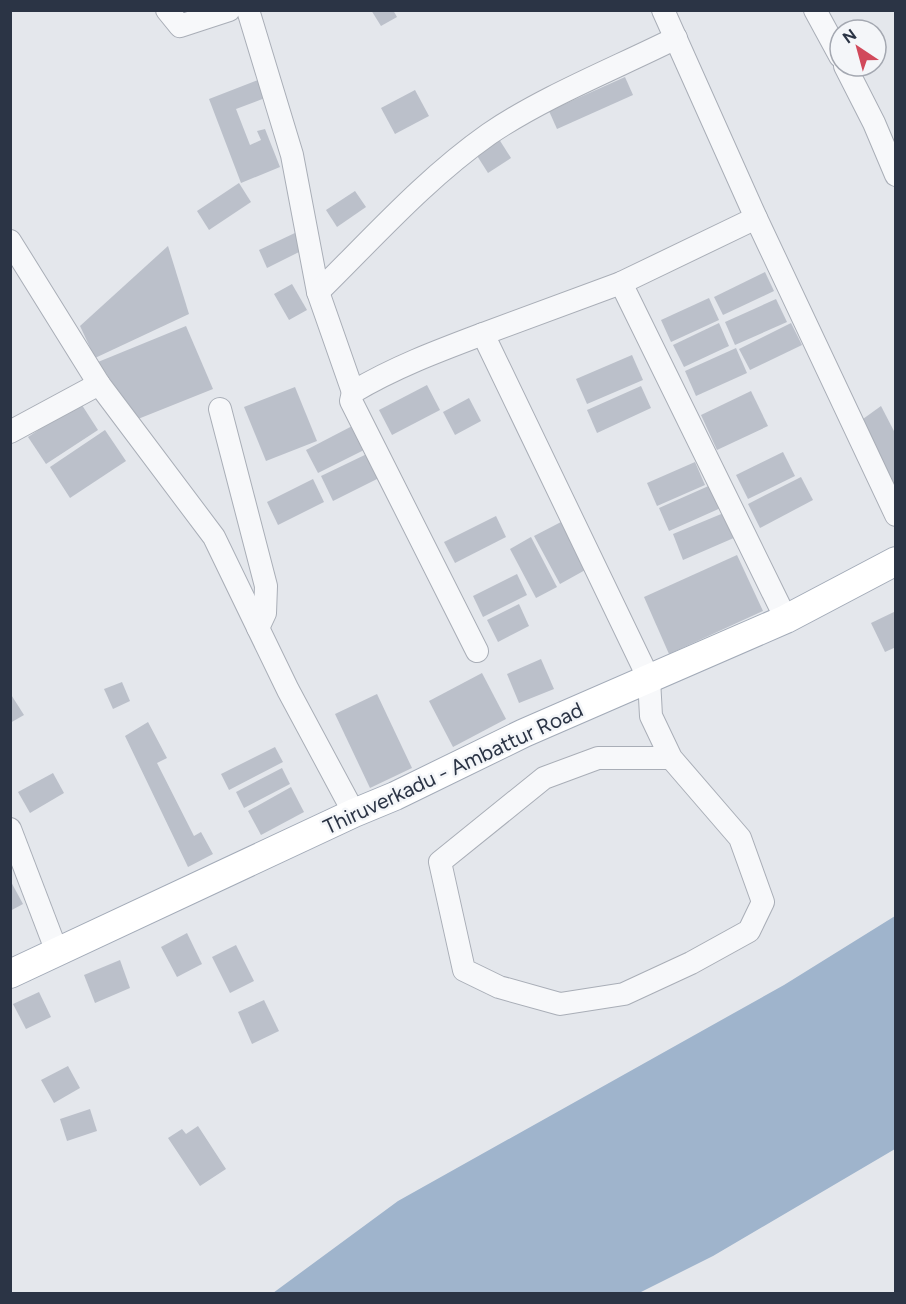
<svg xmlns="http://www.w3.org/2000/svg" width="906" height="1304" font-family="Figtree,sans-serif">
	<rect width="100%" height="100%" fill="#e4e7ec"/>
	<path fill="#9fb4cc" d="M895,916v233l-182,107 -74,37h-366l125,-92 386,-216z"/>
	<g fill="#bbc0ca">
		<path d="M371,10h22l4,7 -16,9z"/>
		<path d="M625,77l8,18 -76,34 -8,-18z"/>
		<path d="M258,80l7,18 -29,11 14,36 11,-5 -4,-9 8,-2 15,38 -39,16 -32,-84z"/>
		<path d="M415,90l14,26 -34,18 -14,-26z"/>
		<path d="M497,136l14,22 -23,15 -14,-22z"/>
		<path d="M239,183l12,19 -42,28 -12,-19z"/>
		<path d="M355,191l11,16 -29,20 -11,-17z"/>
		<path d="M297,232l8,17 -38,19 -8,-18z"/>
		<path d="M168,246l21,68 -94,44 -15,-32z"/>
		<path d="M765,272l9,19 -51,24 -9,-18z"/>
		<path d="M292,284l15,26 -18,10 -15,-26z"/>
		<path d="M709,298l10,22 -48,22 -10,-22z"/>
		<path d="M776,299l11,23 -52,23 -10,-23z"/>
		<path d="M719,323l10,23 -45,21 -11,-22z"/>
		<path d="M791,323l11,22 -52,25 -11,-21z"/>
		<path d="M186,326l27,63 -75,30 -40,-57z"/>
		<path d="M736,348l11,25 -51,23 -11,-25z"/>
		<path d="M632,355l11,25 -56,24 -11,-25z"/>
		<path d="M427,385l13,25 -48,25 -13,-25z"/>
		<path d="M641,386l10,22 -54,25 -10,-23z"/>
		<path d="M295,387l22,54 -51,20 -22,-54z"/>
		<path d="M751,391l17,35 -51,24 -16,-35z"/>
		<path d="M469,398l12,23 -26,14 -12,-23z"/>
		<path d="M80,402l18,28 -52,34 -18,-27z"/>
		<path d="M881,406l15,29v57l-33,-73z"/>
		<path d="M358,423l12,24 -52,26 -12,-23z"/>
		<path d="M105,430l21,31 -56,37 -20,-31z"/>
		<path d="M371,452l12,24 -50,25 -12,-25z"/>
		<path d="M783,452l12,24 -47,23 -12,-24z"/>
		<path d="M695,462l10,23 -48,21 -10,-23z"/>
		<path d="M801,477l12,23 -53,28 -12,-24z"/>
		<path d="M313,479l11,23 -46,23 -11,-23z"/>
		<path d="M713,484l10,23 -54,24 -10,-23z"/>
		<path d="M726,512l10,25 -53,23 -10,-26z"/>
		<path d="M496,516l10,21 -51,26 -11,-21z"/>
		<path d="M561,522l26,47 -27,15 -26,-48z"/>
		<path d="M531,537l26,50 -21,11 -26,-49z"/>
		<path d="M737,555l26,56 -94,43 -25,-57z"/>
		<path d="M517,574l10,21 -44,22 -10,-21z"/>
		<path d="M519,604l10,22 -31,16 -11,-22z"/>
		<path d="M896,611v36l-11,5 -14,-29z"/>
		<path d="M541,659l13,30 -35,14 -12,-29z"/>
		<path d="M482,673l24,46 -53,28 -24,-46z"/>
		<path d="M122,682l8,19 -17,8 -9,-20z"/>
		<path d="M10,693l14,22 -14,8z"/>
		<path d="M377,694l35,74 -42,20 -35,-74z"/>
		<path d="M148,722l19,36 -10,5 37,73 7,-4 12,22 -25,13 -63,-131z"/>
		<path d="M275,747l8,15 -54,28 -8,-16z"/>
		<path d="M282,768l8,16 -46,24 -8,-16z"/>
		<path d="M53,773l11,20 -34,20 -12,-21z"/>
		<path d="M291,787l13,25 -43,23 -13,-24z"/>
		<path d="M10,880l13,24 -13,7z"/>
		<path d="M187,933l15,31 -25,13 -16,-30z"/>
		<path d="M236,945l18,36 -24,12 -18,-36z"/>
		<path d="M120,960l10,28 -35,15 -11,-28z"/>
		<path d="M39,992l12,25 -25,12 -13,-25z"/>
		<path d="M264,1000l15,31 -27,13 -14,-32z"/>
		<path d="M68,1066l12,22 -26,15 -13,-23z"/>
		<path d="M90,1109l7,22 -30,10 -7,-22z"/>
		<path d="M198,1126l28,43 -26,17 -32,-48 14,-9 4,5z"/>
	</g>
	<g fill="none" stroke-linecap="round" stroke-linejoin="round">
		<defs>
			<g id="minor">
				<path d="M167,10l13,16 49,-16"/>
				<path d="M248,10l44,145 26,137 35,100"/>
				<path d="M663,10l93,208 140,297"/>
				<path d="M815,10l25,46"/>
				<path d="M845,66l29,57 22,52"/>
				<path d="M10,241l89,143 115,153 74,153 66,123"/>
				<path d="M621,283l165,336"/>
				<path d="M318,292c55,-54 107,-113 171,-158 54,-37 127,-66 187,-96"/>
				<path d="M220,409l46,177 -1,27 -7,15"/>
				<path d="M10,432l89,-48"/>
				<path d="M477,651l-126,-250 2,-9c42,-25 85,-41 130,-58"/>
				<path d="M671,758h-73l-54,20 -104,84 24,108 35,17 61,17 64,-10 67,-31 58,-32 14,-29 -23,-64 -69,-80 -20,-42 -2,-37 -166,-345 138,-51 135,-65"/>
				<path d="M10,829l47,123"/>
			</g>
			<path id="major" d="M10,974l344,-161 41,-17 129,-63 262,-114 110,-58"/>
		</defs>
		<use href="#minor" stroke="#a9aeb7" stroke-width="24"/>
		<use href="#major" stroke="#a3abb8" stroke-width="30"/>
		<use href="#minor" stroke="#f7f8fa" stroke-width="22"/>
		<use href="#major" stroke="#fff" stroke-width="28"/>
	</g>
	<g text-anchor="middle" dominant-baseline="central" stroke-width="5" stroke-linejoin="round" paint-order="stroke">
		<g font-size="21" fill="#2b3445" stroke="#f4f6f9">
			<text transform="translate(453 768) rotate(-25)">Thiruverkadu - Ambattur Road</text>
		</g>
	</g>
	<rect width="906" height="1304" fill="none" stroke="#2b3445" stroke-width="24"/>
	<g transform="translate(858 48) rotate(324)"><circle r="28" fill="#f4f6f9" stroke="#a4a8b1" stroke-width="1.5"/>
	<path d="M0-4.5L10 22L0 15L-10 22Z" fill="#d1495b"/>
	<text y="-9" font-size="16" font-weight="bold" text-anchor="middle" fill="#2b3445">N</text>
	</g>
</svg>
